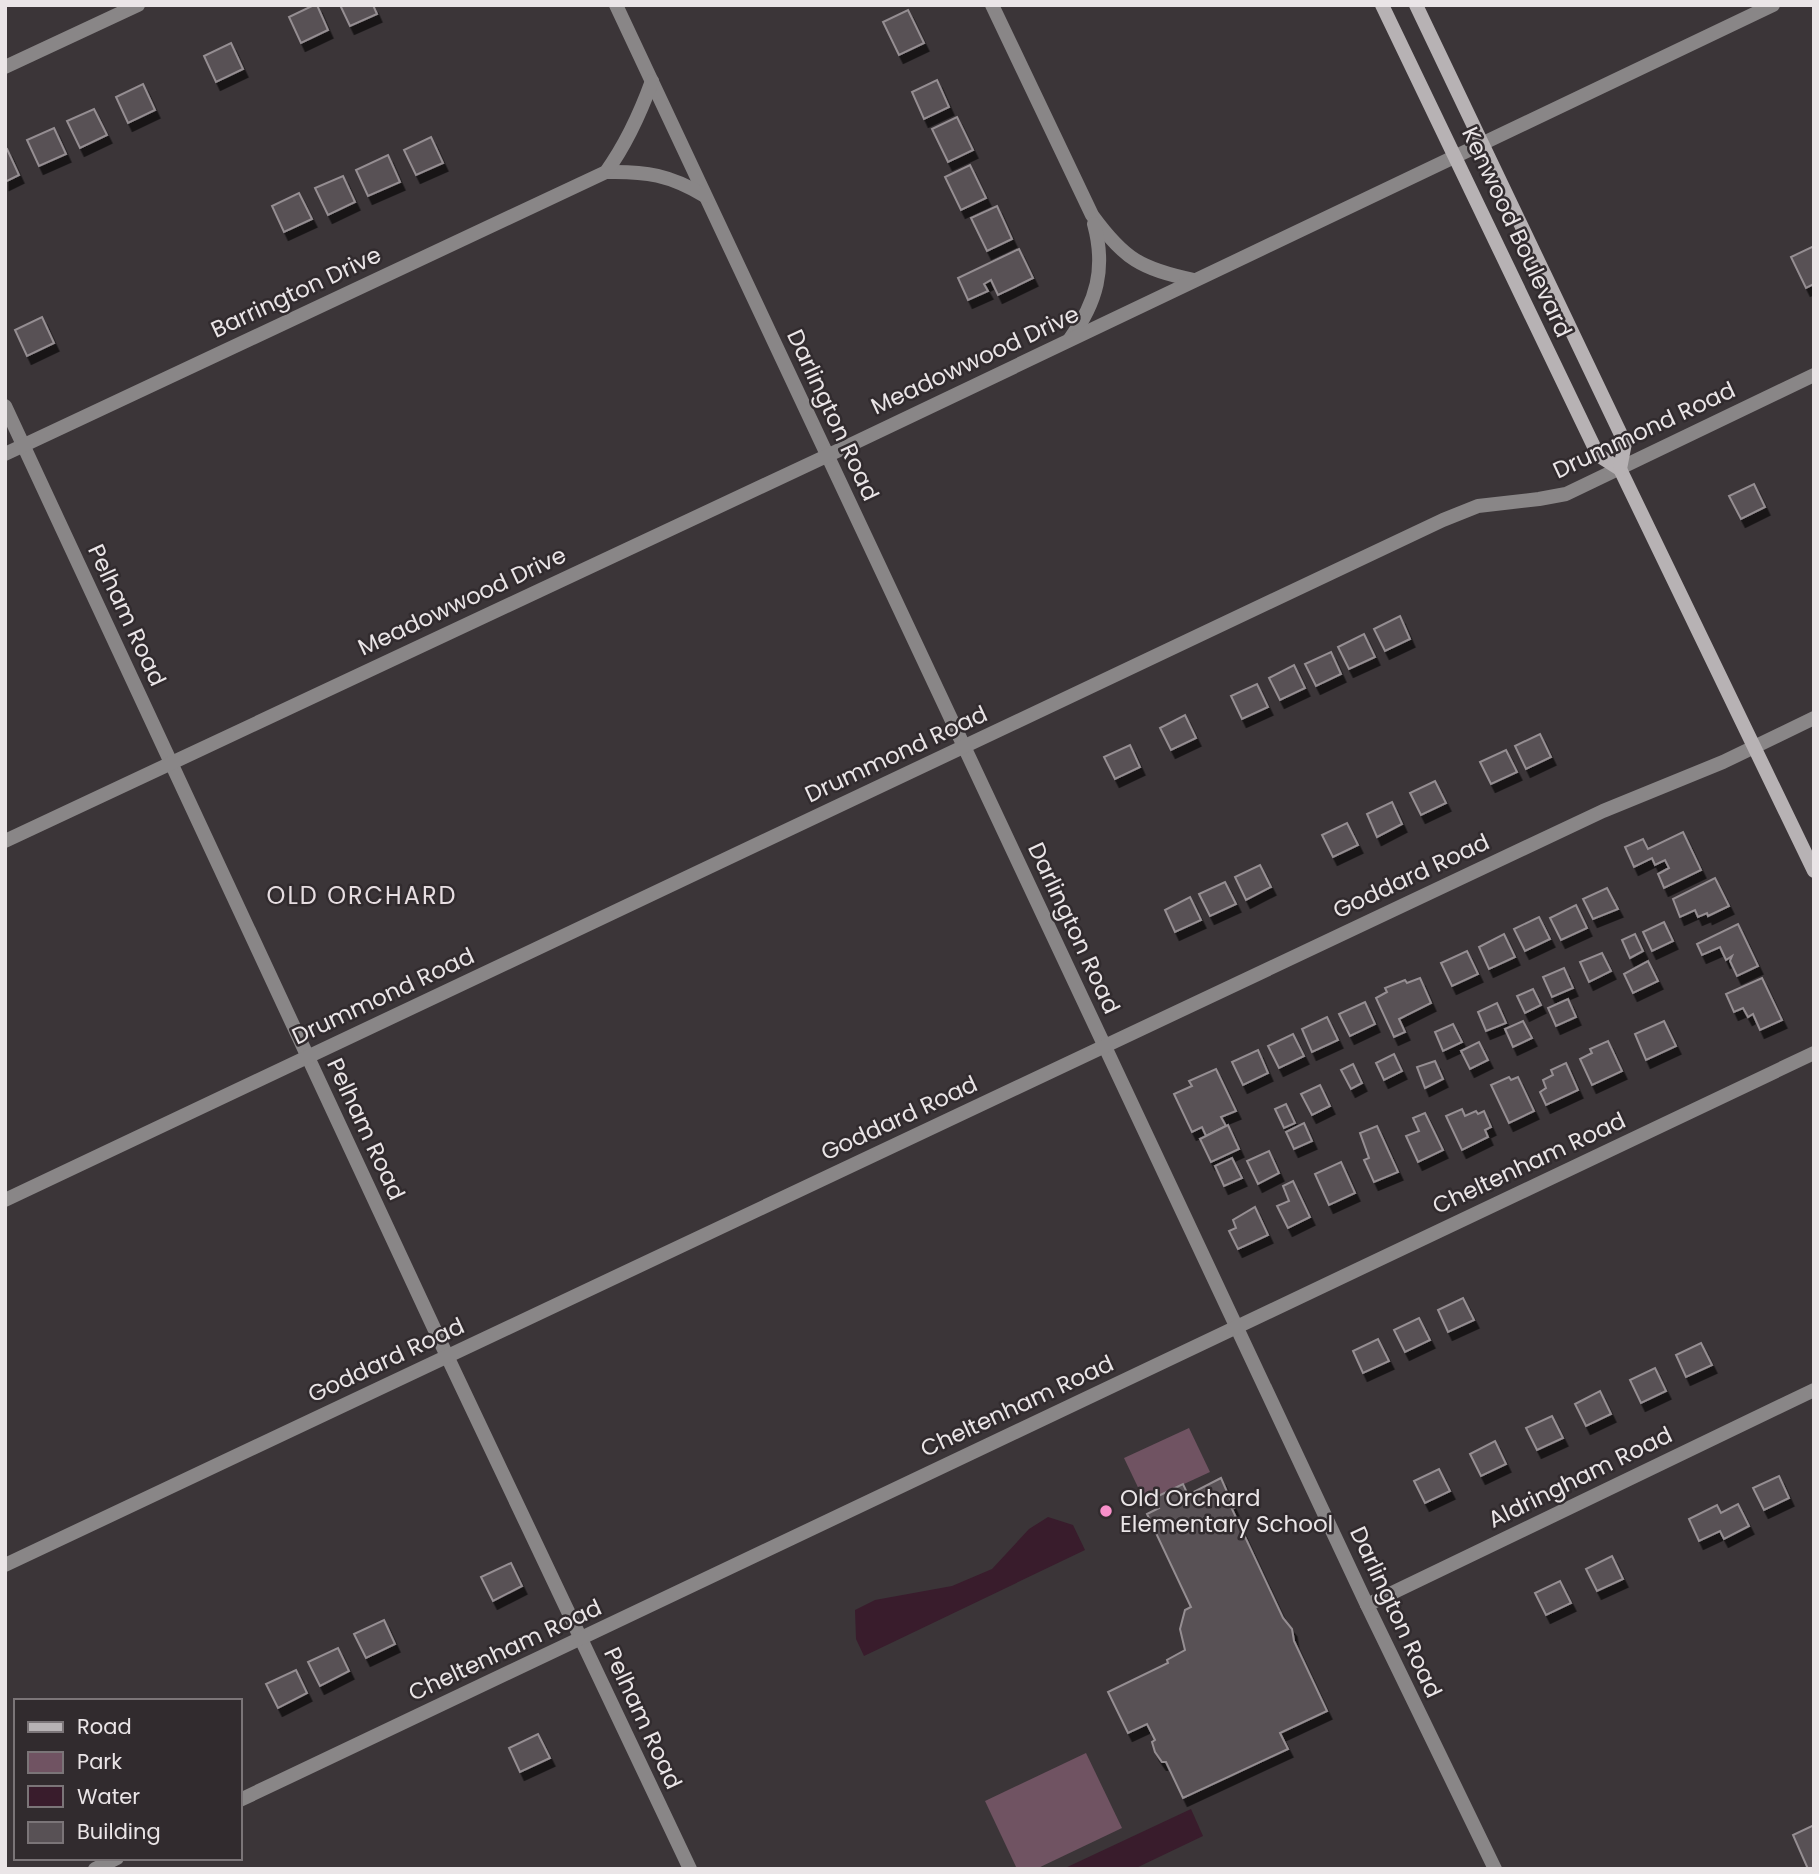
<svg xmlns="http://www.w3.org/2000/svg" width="1819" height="1874" font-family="Poppins,sans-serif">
	<defs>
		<filter id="shadow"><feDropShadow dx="4.5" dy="8" stdDeviation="0" flood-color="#0009"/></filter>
	</defs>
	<rect width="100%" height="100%" fill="#3b3538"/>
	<g fill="#705362">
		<path d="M1189,1428l21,44 -65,30 -21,-44z"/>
		<path d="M1086,1753l36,75 -86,41h-19l-32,-68z"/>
	</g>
	<g fill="#391c2c">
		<path d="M1048,1517l25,8 12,25 -221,106 -8,-17 -1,-29 20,-10 77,-14 40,-17 37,-40z"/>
		<path d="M1191,1809l12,27 -69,33h-71z"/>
	</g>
	<g fill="#585155" stroke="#958e92" stroke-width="2" filter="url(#shadow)">
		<path d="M314,5h3l11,25 -27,13 -12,-26z"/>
		<path d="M340,5h33l4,9 -27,12z"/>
		<path d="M908,10l16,33 -25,12 -16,-33z"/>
		<path d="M231,43l12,26 -27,13 -12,-26z"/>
		<path d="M937,80l12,27 -25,12 -12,-27z"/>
		<path d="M143,84l12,26 -27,13 -12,-26z"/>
		<path d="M94,109l13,26 -27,13 -13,-27z"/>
		<path d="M957,117l16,33 -25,12 -16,-33z"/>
		<path d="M54,128l12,26 -27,12 -12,-26z"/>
		<path d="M431,137l12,26 -27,12 -12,-25z"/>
		<path d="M7,149l12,26 -14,7v-32z"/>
		<path d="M388,155l12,27 -32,14 -12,-26z"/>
		<path d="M970,165l16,33 -25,12 -16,-33z"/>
		<path d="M343,176l12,26 -27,13 -13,-27z"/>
		<path d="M299,193l13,26 -28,13 -12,-26z"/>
		<path d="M997,206l15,33 -25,12 -16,-33z"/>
		<path d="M1814,246v38l-8,4 -15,-31z"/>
		<path d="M1019,249l14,29 -35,17 -7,-15 -7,4 4,7 -20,9 -10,-22z"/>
		<path d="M42,317l12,26 -27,13 -12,-26z"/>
		<path d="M1754,484l11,23 -24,12 -12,-23z"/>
		<path d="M1400,616l10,23 -25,12 -11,-22z"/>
		<path d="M1364,634l11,23 -26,12 -11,-22z"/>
		<path d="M1331,652l10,22 -25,12 -11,-22z"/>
		<path d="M1294,665l11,23 -25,12 -11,-22z"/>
		<path d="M1257,684l11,23 -26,12 -11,-23z"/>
		<path d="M1185,715l11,23 -25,12 -11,-22z"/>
		<path d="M1540,734l11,23 -25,12 -11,-23z"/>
		<path d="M1130,745l10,22 -25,12 -11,-22z"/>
		<path d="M1506,750l11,22 -26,12 -11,-22z"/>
		<path d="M1435,781l11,22 -25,12 -11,-22z"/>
		<path d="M1392,802l10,22 -25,13 -10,-23z"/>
		<path d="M1347,823l11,22 -25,12 -11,-22z"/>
		<path d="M1683,832l18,38 -37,18 -6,-14 11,-6 -4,-8 -10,5 -3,-7 -18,9 -9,-20 18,-8 5,10z"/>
		<path d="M1260,865l11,22 -25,13 -11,-23z"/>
		<path d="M1715,878l14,28 -21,10 -1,-3 -9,4 -3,-7 -15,7 -7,-18z"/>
		<path d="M1225,882l11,22 -26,12 -11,-22z"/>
		<path d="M1607,888l11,21 -25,10 -10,-20z"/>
		<path d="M1190,897l11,23 -26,12 -10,-22z"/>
		<path d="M1576,905l11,23 -26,12 -11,-22z"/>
		<path d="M1539,917l11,22 -25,12 -11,-22z"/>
		<path d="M1664,922l9,19 -21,10 -9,-19z"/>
		<path d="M1738,924l20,42 -21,10 -7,-15 2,-5 -6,4 -6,-13 -18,8 -5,-11z"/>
		<path d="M1504,934l11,23 -26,12 -10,-22z"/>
		<path d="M1635,934l8,17 -13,7 -8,-18z"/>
		<path d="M1467,951l11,23 -26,12 -11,-23z"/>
		<path d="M1602,953l9,18 -22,11 -9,-20z"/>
		<path d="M1648,961l10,20 -25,12 -9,-19z"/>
		<path d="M1564,968l9,20 -21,9 -9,-20z"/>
		<path d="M1420,978l11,25 -32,16 6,13 -11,5 -18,-39 11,-6 -2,-4 20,-8 2,3z"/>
		<path d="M1762,978l20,42 -22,10 -7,-16 -5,3 -5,-9 -9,4 -8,-18z"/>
		<path d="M1533,989l8,16 -16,8 -8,-17z"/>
		<path d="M1568,999l8,18 -20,9 -8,-18z"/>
		<path d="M1365,1002l10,22 -25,12 -11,-22z"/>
		<path d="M1497,1003l9,20 -20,8 -8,-19z"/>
		<path d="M1327,1017l11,23 -26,12 -10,-23z"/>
		<path d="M1523,1021l9,17 -19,9 -8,-18z"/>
		<path d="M1664,1021l12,25 -30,14 -11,-26z"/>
		<path d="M1453,1024l9,18 -19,9 -8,-19z"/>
		<path d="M1293,1034l11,22 -25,12 -11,-22z"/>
		<path d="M1608,1041l14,30 -30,14 -12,-26 12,-6 -2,-4z"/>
		<path d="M1479,1042l9,18 -18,9 -9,-18z"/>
		<path d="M1258,1050l10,23 -25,12 -11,-23z"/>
		<path d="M1394,1054l8,17 -18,9 -8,-17z"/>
		<path d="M1435,1061l8,18 -18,9 -8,-21z"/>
		<path d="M1566,1063l12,27 -32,15 -6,-13 6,-4 -3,-8 10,-5 -2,-5z"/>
		<path d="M1353,1064l9,19 -11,6 -10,-19z"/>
		<path d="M1216,1069l20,42 -15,6 5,9 -20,10 -4,-9 -10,5 -18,-38 18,-8 -3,-5z"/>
		<path d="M1509,1077l2,3 7,-3 16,34 -25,12 -18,-38z"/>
		<path d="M1320,1085l10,21 -18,9 -11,-21z"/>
		<path d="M1286,1104l9,19 -11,5 -9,-19z"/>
		<path d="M1462,1109l3,7 11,-5 2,3 6,-3 7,16 -6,3 3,7 -26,13 -16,-34z"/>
		<path d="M1425,1113l18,37 -25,12 -12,-26 13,-5 -6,-13z"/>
		<path d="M1304,1123l8,18 -18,8 -8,-17z"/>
		<path d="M1228,1125l11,24 -28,13 -11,-23z"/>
		<path d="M1377,1126l21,46 -24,10 -10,-22 5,-2 -9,-25z"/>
		<path d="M1269,1151l10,22 -21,11 -11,-23z"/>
		<path d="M1232,1158l10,20 -18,8 -9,-20z"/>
		<path d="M1341,1162l14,31 -26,12 -14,-31z"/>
		<path d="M1293,1181l17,36 -22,11 -11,-22 12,-5 -6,-15z"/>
		<path d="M1255,1207l13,28 -30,14 -9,-18 7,-3 -3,-8z"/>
		<path d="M1463,1298l11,22 -26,12 -10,-22z"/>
		<path d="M1419,1318l11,22 -25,12 -11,-22z"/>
		<path d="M1378,1339l11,22 -26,12 -10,-22z"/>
		<path d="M1701,1343l11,22 -26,12 -10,-22z"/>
		<path d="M1655,1368l11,23 -25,12 -11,-23z"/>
		<path d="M1600,1391l11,23 -25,12 -11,-22z"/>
		<path d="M1552,1416l11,22 -26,12 -11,-22z"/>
		<path d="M1495,1441l11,23 -25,12 -11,-22z"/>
		<path d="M1439,1469l11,22 -25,12 -11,-22z"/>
		<path d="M1779,1476l10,22 -25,12 -11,-22z"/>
		<path d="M1221,1478l13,30 -2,1 51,109 9,11 2,12 33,70 -47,22 8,16 -105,49 -17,-36h-4l-7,-10 -3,-10 3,-2 -8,-16 -19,9 -20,-41 60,-29 -1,-3 18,-10 -5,-21 5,-19 6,-3 -44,-93 12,-6 -5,-10 29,-14 5,11z"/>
		<path d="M1738,1504l11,22 -25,13 -4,-8 -21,10 -10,-22 28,-14 4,8z"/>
		<path d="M1612,1556l11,23 -26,12 -11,-22z"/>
		<path d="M511,1563l11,23 -29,15 -12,-24z"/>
		<path d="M1560,1581l11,22 -25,12 -11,-22z"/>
		<path d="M384,1620l11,24 -29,14 -12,-24z"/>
		<path d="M338,1648l11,23 -29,15 -12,-24z"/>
		<path d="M296,1670l11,23 -29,15 -12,-24z"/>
		<path d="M538,1734l12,24 -30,14 -11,-24z"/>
		<path d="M1814,1825v44h-6l-15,-34z"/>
	</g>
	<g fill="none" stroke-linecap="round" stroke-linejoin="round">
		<g stroke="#898687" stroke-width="14">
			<path d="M616,5l751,1600 128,264"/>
			<path d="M992,5l100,210c32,44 49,54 102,65"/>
			<path d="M5,67l133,-62"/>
			<path d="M606,172c40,-1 64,3 99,24"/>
			<path d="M1070,339c27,-37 36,-71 24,-115"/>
			<path d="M5,406l442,950 243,513"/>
			<path d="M5,454l601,-282c21,-29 34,-58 46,-91"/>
			<path d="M5,841l845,-396 923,-440"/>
			<path d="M5,1200l1438,-680 35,-14 61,-7 27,-5 248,-119"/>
			<path d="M5,1565l1598,-754 120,-49 91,-44"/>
			<path d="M1367,1605l447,-215"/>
			<path d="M240,1800l1574,-747"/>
			<path d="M95,1869l22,-11"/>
		</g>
		<g stroke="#b7b2b4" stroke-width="14">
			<path d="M1382,5l216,450 22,14 194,402"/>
			<path d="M1416,5l209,438 -5,26"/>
		</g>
	</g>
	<circle fill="#f890ca" stroke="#312b2e" stroke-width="2.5" cx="1106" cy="1511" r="7"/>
	<g text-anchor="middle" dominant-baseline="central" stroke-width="5" stroke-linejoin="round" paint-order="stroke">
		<g font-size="23" fill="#eae5e7" stroke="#312b2e">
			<text transform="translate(1517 232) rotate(65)">Kenwood Boulevard</text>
			<text transform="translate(296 292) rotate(-25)">Barrington Drive</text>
			<text transform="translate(975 360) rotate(-25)">Meadowwood Drive</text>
			<text transform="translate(833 415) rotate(65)">Darlington Road</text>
			<text transform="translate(1644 430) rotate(-25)">Drummond Road</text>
			<text transform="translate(462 601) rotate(-25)">Meadowwood Drive</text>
			<text transform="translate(127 615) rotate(65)">Pelham Road</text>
			<text transform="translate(896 754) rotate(-25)">Drummond Road</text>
			<text transform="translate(1411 876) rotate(-25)">Goddard Road</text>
			<text transform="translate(1074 928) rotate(65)">Darlington Road</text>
			<text transform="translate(383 996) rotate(-25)">Drummond Road</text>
			<text transform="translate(899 1118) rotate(-25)">Goddard Road</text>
			<text transform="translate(366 1129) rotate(65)">Pelham Road</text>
			<text transform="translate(1529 1163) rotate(-25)">Cheltenham Road</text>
			<text transform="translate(386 1360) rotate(-25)">Goddard Road</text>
			<text transform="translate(1017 1406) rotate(-25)">Cheltenham Road</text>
			<text transform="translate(1580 1477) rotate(-26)">Aldringham Road</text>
			<text transform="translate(1396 1612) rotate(65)">Darlington Road</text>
			<text transform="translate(505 1650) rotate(-25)">Cheltenham Road</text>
			<text transform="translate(643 1718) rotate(65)">Pelham Road</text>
		</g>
		<g font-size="23" fill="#eae5e7" stroke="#312b2e" text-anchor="start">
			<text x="1120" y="1498">Old Orchard<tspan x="1120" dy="26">Elementary School</tspan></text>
		</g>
		<g font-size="24" letter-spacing="2" fill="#e7dee2" stroke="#312b2e">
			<text x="362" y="895">OLD ORCHARD</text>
		</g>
	</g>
	<rect width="1819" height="1874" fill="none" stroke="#eae5e7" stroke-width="14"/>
	<rect x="14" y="1699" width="228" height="161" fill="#312b2e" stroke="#7b7578" stroke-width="2"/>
	<rect x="28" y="1722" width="35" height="10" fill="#b7b2b4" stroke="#7b7578" stroke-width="2"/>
	<text x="77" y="1734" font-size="21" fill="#eae5e7">Road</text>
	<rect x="28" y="1752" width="35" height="21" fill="#705362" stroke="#7b7578" stroke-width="2"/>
	<text x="77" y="1769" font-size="21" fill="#eae5e7">Park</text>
	<rect x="28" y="1786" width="35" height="21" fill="#391c2c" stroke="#7b7578" stroke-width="2"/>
	<text x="77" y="1804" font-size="21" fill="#eae5e7">Water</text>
	<rect x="28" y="1822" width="35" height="21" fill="#585155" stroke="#7b7578" stroke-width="2"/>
	<text x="77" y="1839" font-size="21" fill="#eae5e7">Building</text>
</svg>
